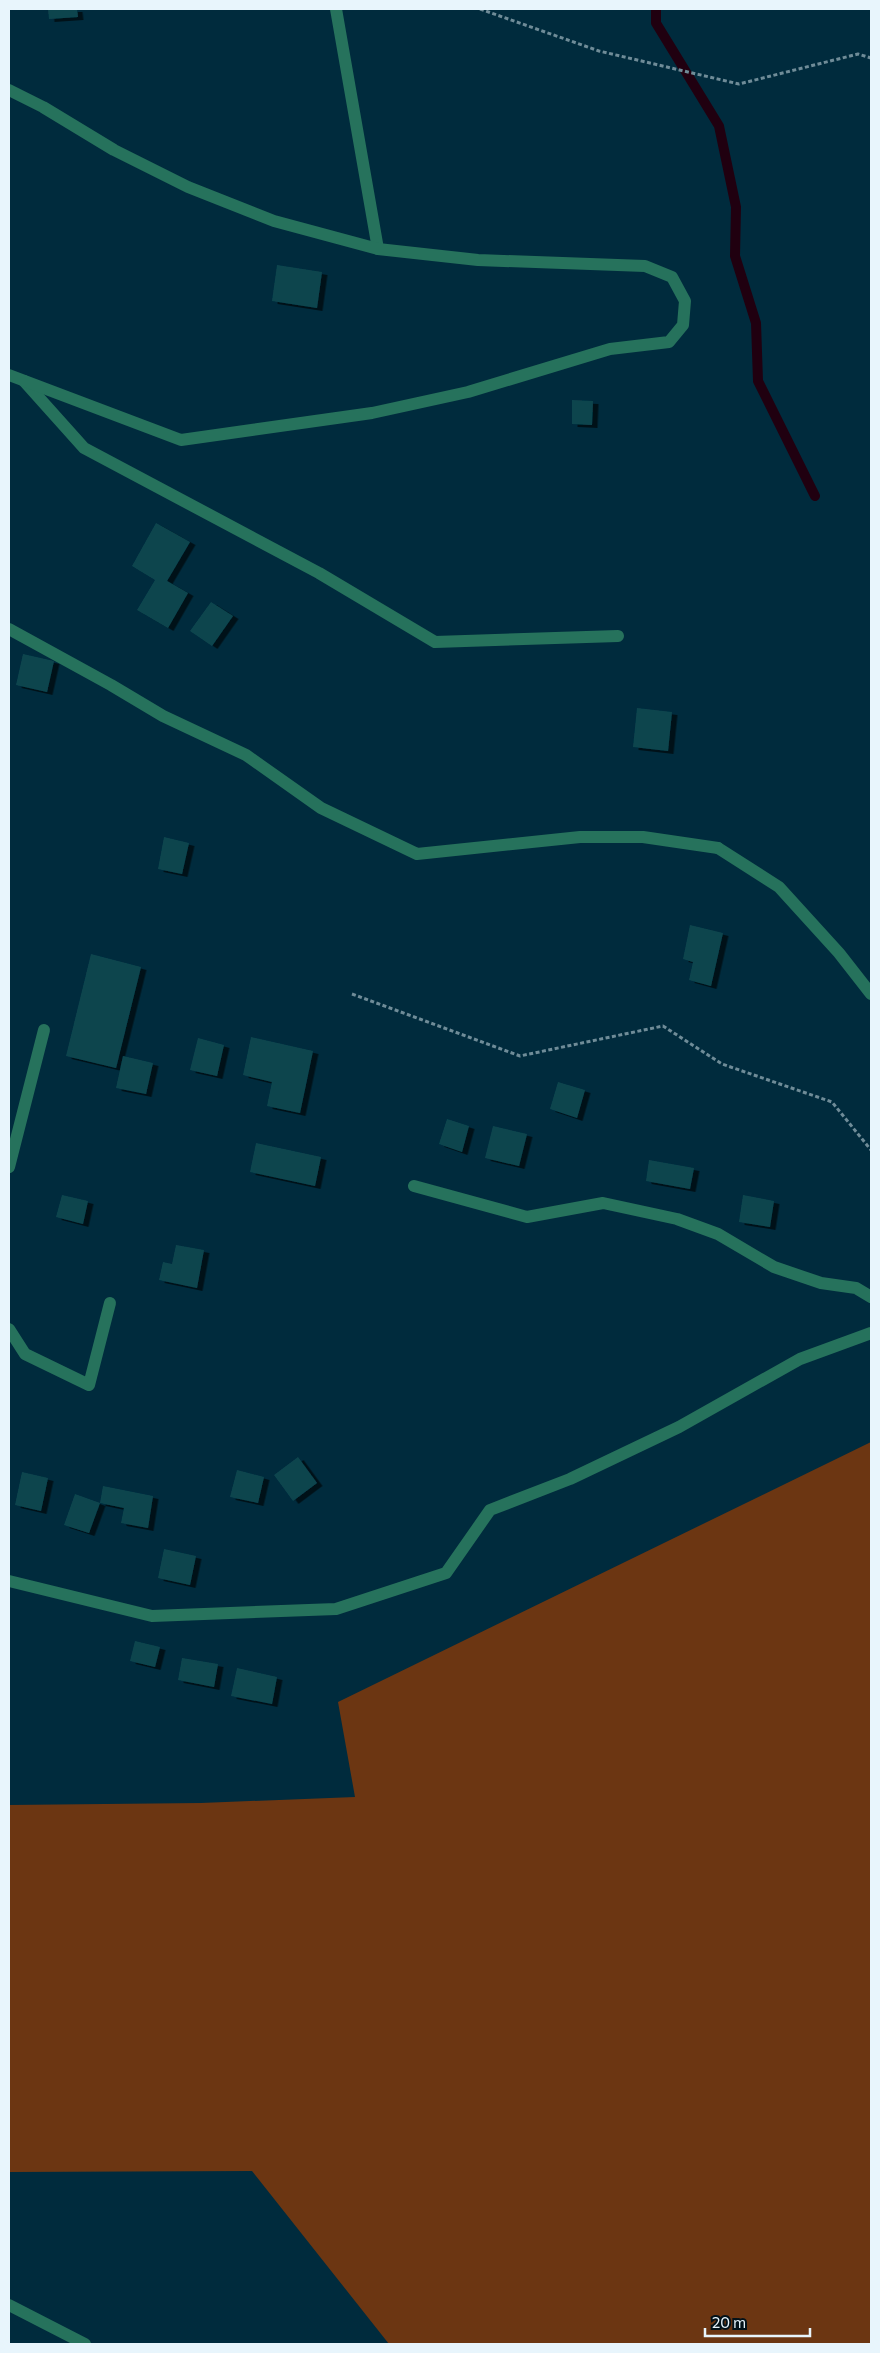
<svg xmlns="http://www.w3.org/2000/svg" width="880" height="2353" font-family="Commissioner,sans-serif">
	<defs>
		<filter id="shadow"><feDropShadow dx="5.5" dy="3" stdDeviation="0" flood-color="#0009"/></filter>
	</defs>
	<rect width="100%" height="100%" fill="#002b3d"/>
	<path fill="#6c3612" d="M871,1442v902h-482l-137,-173 -243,1v-367l192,-2 154,-6 -17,-95z"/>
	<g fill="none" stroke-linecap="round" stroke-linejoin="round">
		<path stroke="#200010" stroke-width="10" d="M656,9v14l63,103 17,81 -1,49 21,67 2,58 57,115"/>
	</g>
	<g fill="#0d454e" filter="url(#shadow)">
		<path d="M48,9h29l1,8 -29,2z"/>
		<path d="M277,265l45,7 -5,36 -45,-7z"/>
		<path d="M572,400l21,1 -1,24 -20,-1z"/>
		<path d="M156,523l34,19 -23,39 21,12 -20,35 -31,-18 18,-30 -23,-14z"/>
		<path d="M211,602l22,14 -21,30 -22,-15z"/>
		<path d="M23,654l31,7 -7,31 -31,-7z"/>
		<path d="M637,708l35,4 -4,39 -35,-4z"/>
		<path d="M164,837l25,6 -7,31 -24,-5z"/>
		<path d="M690,925l33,8 -12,53 -22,-6 4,-18 -10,-3z"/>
		<path d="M91,954l50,13 -25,101 -50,-12z"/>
		<path d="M251,1037l62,14 -13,62 -33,-7 5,-24 -29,-7z"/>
		<path d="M198,1038l26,7 -7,31 -27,-6z"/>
		<path d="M123,1056l30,7 -7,31 -30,-6z"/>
		<path d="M558,1082l27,8 -8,28 -27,-9z"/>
		<path d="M447,1119l22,7 -7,26 -23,-8z"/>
		<path d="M493,1126l34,8 -8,32 -34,-8z"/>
		<path d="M256,1143l65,14 -6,29 -65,-14z"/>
		<path d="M649,1160l45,8 -4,21 -44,-8z"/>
		<path d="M62,1195l26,6 -5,23 -27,-7z"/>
		<path d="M743,1195l31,6 -4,26 -31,-5z"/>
		<path d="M176,1245l28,5 -7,38 -38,-8 4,-18 9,2z"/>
		<path d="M298,1457l19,26 -24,18 -19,-26z"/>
		<path d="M237,1470l27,7 -6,26 -28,-6z"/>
		<path d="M22,1472l26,6 -7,33 -26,-6z"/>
		<path d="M103,1486l50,10 -5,32 -27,-5 3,-15 -24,-5z"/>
		<path d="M75,1494l25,9 -11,30 -25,-8z"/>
		<path d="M164,1549l32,7 -6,29 -32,-7z"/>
		<path d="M135,1641l25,6 -5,20 -25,-6z"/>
		<path d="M182,1658l36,6 -4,23 -36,-7z"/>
		<path d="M237,1668l40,9 -5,27 -41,-8z"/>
	</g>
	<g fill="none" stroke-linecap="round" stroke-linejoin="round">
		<g stroke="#6f8c98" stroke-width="3" stroke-dasharray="4 2.5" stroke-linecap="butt">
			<path d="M480,9l119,42 140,33 119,-30 13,4"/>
			<path d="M352,994l168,62 143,-30 59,38 110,38 39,48"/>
		</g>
		<g stroke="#26725c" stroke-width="12">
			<path d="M336,9l42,240"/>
			<path d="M24,381l60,67 235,125 116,69 183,-6"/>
			<path d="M718,848l61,39 60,66 32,41"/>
			<path d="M9,1167l35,-137"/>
			<path d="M414,1186l113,31 76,-14 74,16 41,15 56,33 47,16 35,5 15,9"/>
			<path d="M9,1329l16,25 64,31 21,-82"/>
			<path d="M9,1581l143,35 184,-7 110,-36 44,-63 80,-31 109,-52 121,-68 71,-26"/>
		</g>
		<g stroke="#26725c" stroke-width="12">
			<path d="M9,90l34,17 71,43 74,37 86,34 104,28 100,11 167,6 27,11 13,24 -2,24 -14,17 -59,7 -142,43 -96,21 -191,27 -172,-65"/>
			<path d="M9,629l102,56 52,31 83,39 75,53 96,46 163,-17h63l75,11"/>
			<path d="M9,2305l76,39"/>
		</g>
	</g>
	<rect width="880" height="2353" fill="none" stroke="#e8f5fc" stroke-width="20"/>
	<path d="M705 2328v8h105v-8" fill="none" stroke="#e8f5fc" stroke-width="2.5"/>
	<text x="712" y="2328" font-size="15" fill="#e8f5fc" stroke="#031219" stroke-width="4" paint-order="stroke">20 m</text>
</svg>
